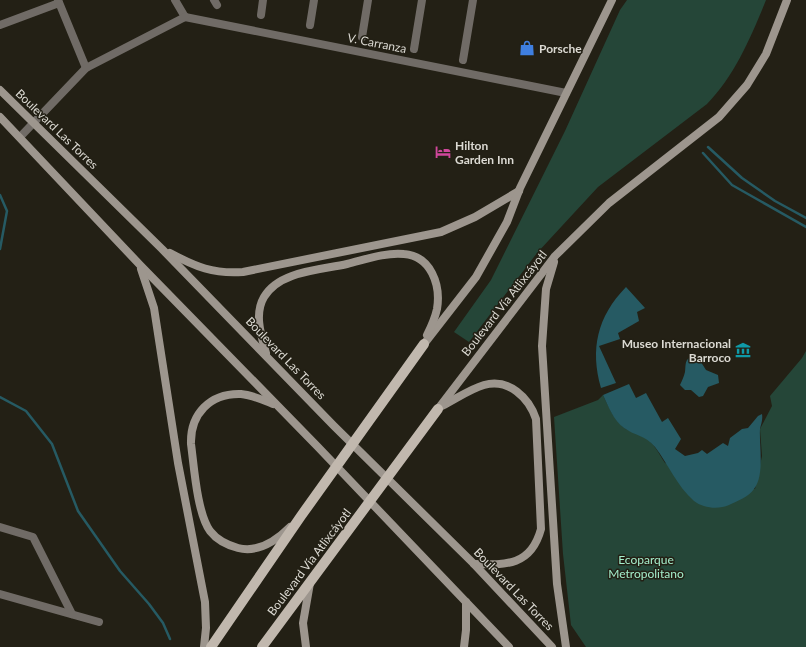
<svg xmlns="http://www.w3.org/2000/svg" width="806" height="647" font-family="Lato,sans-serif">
	<rect width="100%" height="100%" fill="#232015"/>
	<g fill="#254638">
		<path d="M627,0h139c-15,37 -31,75 -59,104l-109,83 -61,66 -68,89 -15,-10 37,-52 74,-149 55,-121z"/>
		<path d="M806,351v296h-220l-15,-22 -8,-71 -9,-137 44,-17 5,-5c5,11 11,24 20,32 6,5 14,5 20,9 10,5 16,18 22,27l90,26 7,-33 -2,-27 12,-23 -2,-10 32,-38z"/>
	</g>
	<g fill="#265a63">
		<path d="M626,287l19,21 -8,4 2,9 -21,12 2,6 -21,7 17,37 -15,5c-11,-39 -4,-71 25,-101z"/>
		<path d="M693,356l6,3 7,11 12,5 1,8 -11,4 -5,9 -4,1 -8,-7h-6l-5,-5c2,-4 4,-9 5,-13 1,-7 -1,-13 8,-16z"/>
		<path d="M629,384l7,14 10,-5 16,29 6,-4 13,21 -6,10 10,7 13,-3 4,-3 5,4 16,-11 5,3 2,-8 12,-9 6,-1 10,-12 4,-2c1,6 -1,10 -2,15 -1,16 5,46 -6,60 -5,8 -17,12 -25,16 -11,5 -26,3 -35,-4 -17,-15 -26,-37 -39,-54 -10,-12 -20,-11 -31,-19 -10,-7 -16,-22 -21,-33z"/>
	</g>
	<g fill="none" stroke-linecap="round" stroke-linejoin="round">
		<g stroke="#265a63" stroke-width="2.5">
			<path d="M708,147l34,31 33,23 31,17"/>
			<path d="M703,153l29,32 74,42"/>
			<path d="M0,195l7,16 -7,38"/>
			<path d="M0,397l26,14 26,33 26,67 42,60 29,33 14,19 7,16"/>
		</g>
		<g stroke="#706b66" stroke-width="8">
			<path d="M58,0l28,68"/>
			<path d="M175,0l10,17"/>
			<path d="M214,0l3,5"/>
			<path d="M261,15l2,-15"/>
			<path d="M185,17l381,76"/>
			<path d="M0,25l59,-22"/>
			<path d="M310,25l4,-25"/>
			<path d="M362,37l6,-37"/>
			<path d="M414,49l8,-49"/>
			<path d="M463,60l10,-60"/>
			<path d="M20,137l66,-69 99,-51"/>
			<path d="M0,527l33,10 39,77"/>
			<path d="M0,594l99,28"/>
		</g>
		<g stroke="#9d968e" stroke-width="8">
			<path d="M0,90l162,159 172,177 140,138 78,83"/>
			<path d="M0,117l141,149 176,180 192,201"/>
			<path d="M170,253c26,14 43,21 73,19l198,-40 34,-15 44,-26"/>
			<path d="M554,262l-8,27 -4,57 15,238 9,63"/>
			<path d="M141,269l13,39 24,155 27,139 1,26 -2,19"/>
			<path d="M424,344l52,-67 31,-55 13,-34 92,-188"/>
			<path d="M266,353c-5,-18 -12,-39 -2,-56 15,-26 56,-27 83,-33 17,-4 38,-12 57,-10 27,2 37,31 33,55 -2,9 -6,18 -10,26"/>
			<path d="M273,404c-10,-4 -21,-9 -32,-10 -31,-1 -51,20 -50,50 3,22 6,69 19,87 7,9 17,14 28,17 20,5 39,-8 52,-21"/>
			<path d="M442,406c14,-7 28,-17 42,-21 25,-7 45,13 52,34l5,110c-10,37 -35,36 -67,35"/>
			<path d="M438,409l117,-153 54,-53 110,-86 28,-32 19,-31 21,-54"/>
			<path d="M306,647l-3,-24 7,-40"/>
			<path d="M464,647l2,-17v-28"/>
		</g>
		<g stroke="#c1b8ae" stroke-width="10">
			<path d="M211,647l90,-131 123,-172"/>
			<path d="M262,647l176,-238"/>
		</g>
	</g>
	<defs>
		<symbol id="shop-bare" viewBox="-9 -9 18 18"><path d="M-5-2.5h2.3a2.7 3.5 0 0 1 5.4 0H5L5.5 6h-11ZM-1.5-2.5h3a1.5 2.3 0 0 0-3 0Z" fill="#3f7fe0" stroke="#232015" stroke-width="2.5" paint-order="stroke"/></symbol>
		<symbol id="hotel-bare" viewBox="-9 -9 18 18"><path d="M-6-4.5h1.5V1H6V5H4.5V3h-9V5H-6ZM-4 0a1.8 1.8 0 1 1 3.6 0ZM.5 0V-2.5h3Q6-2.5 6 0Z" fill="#d1479c" stroke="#232015" stroke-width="2.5" paint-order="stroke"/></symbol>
		<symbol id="museum-bare" viewBox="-9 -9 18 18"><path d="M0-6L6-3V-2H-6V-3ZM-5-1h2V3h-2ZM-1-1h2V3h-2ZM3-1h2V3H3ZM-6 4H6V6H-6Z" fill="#0f9aa8" stroke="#232015" stroke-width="2.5" paint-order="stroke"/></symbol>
	</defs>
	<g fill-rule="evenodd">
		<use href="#shop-bare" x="516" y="37" width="22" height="22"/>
		<use href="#hotel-bare" x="432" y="141" width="22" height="22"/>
		<use href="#museum-bare" x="732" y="339" width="22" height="22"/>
	</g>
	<g text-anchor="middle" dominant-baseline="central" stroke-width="3" stroke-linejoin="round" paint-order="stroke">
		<g font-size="12" fill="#dcdad3" stroke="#232015">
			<text transform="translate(377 43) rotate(11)">V. Carranza</text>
			<text transform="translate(57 129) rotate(44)">Boulevard Las Torres</text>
			<text transform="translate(504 303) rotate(-52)">Boulevard Vía Atlixcáyotl</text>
			<text transform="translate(286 358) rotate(46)">Boulevard Las Torres</text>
			<text transform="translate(309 562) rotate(-53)">Boulevard Vía Atlixcáyotl</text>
			<text transform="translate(514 589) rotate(46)">Boulevard Las Torres</text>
		</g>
		<g font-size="12" font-weight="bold" fill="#dcdad3" stroke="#232015" text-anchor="start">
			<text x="539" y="48">Porsche</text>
			<text x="455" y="145">Hilton<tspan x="455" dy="14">Garden Inn</tspan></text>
			<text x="731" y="343" text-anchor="end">Museo Internacional<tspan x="731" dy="14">Barroco</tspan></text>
		</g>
		<g font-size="12" fill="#a3edcb" stroke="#232015">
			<text x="646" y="559">Ecoparque<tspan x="646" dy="14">Metropolitano</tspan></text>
		</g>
	</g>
</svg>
